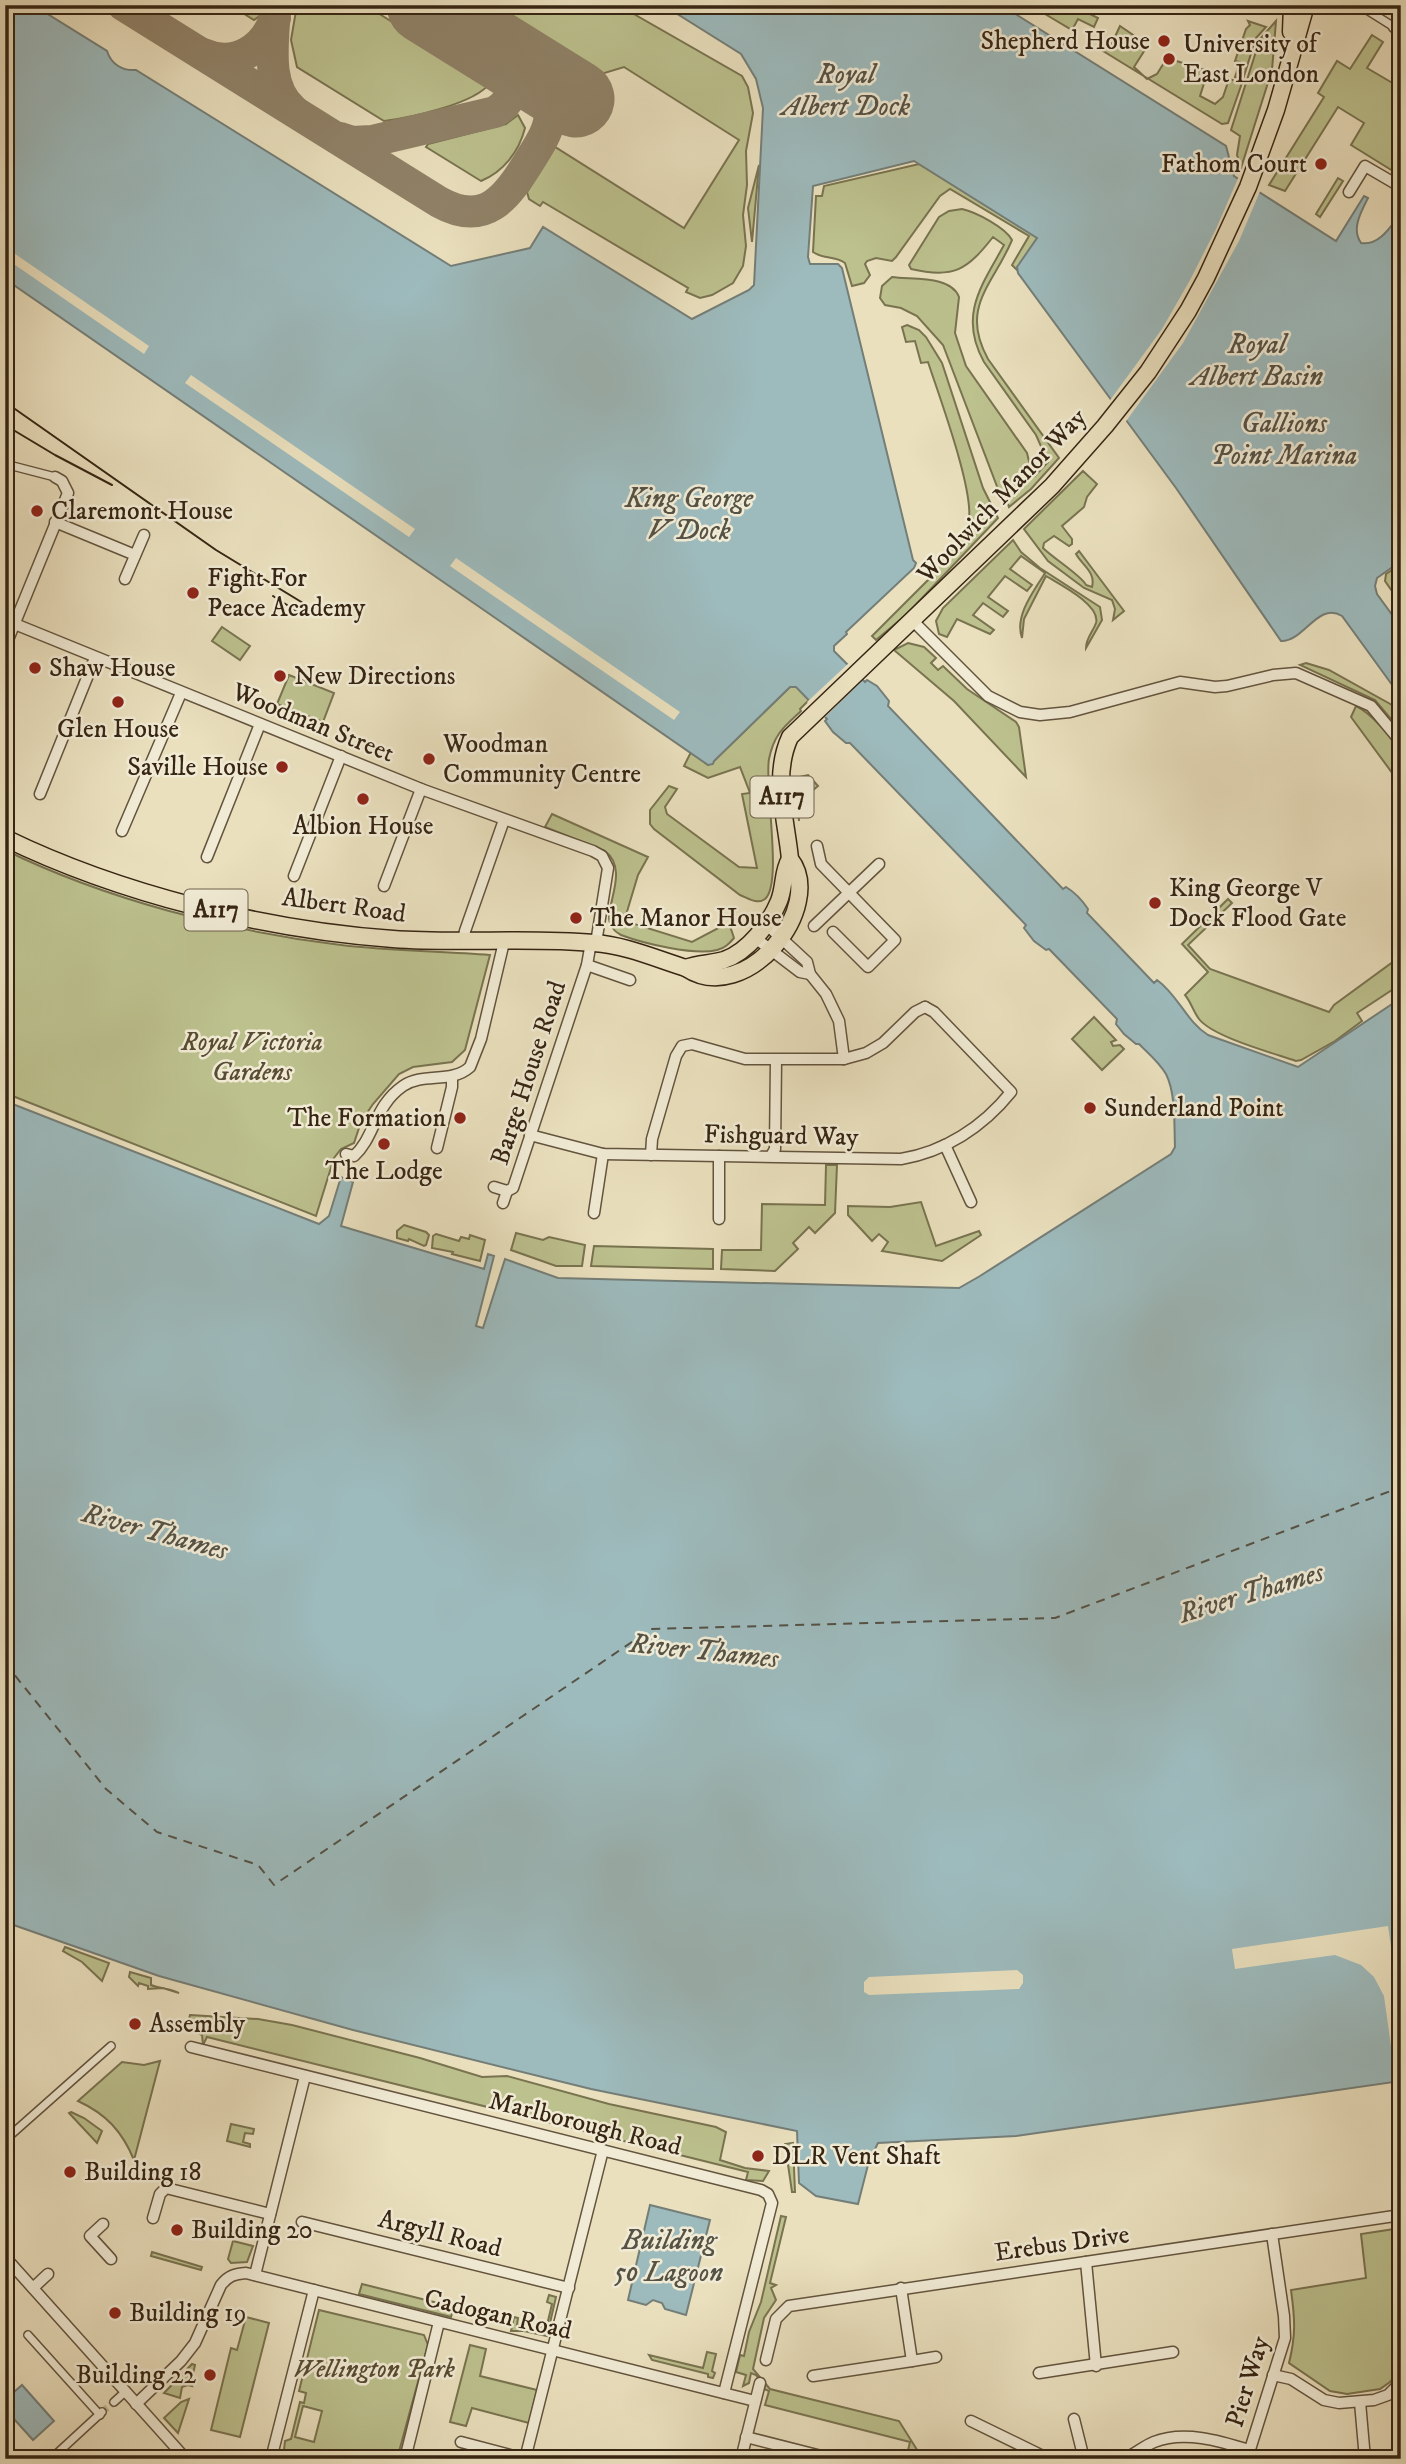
<svg xmlns="http://www.w3.org/2000/svg" width="1406" height="2464" font-family="'IM FELL DW Pica',serif">
	<rect width="100%" height="100%" fill="#eae0be"/>
	<filter id="stains"><feTurbulence type="fractalNoise" baseFrequency=".00286" numOctaves="4"/><feColorMatrix values="0 0 0 0 .2 0 0 0 0 .09 0 0 0 0 .02 0 0 0 .5 -.17"/></filter>
	<radialGradient id="worn" r=".72"><stop offset=".6" stop-color="#630" stop-opacity="0"/><stop offset="1" stop-color="#630" stop-opacity=".3"/></radialGradient>
	<g fill="#bcc18e" stroke="#797350" stroke-width="2" fill-rule="evenodd">
		<path d="M230,5h31v10l-7,5z"/>
		<path d="M297,5h68l125,78c-15,21 -81,35 -106,38l-87,-54 -6,-27z"/>
		<path d="M511,5h107l124,71 6,11 5,26 -7,38 1,34 -4,30 3,31 -3,20 -10,17 -21,12 -12,3 -14,-6 2,-4 -145,-86 -3,4 -11,-7 -2,-7 28,-45 129,81 55,-88 -115,-73 -26,8 -97,-60z"/>
		<path d="M1058,5h14l26,13 -4,9 -16,-8 -6,11 -27,-16 10,-4z"/>
		<path d="M1248,21l18,6 -10,11 -13,41 -8,-2 5,-15 -5,-1 11,-32 4,-4z"/>
		<path d="M1276,21l-4,49 -31,98 -4,-13 3,-19 -9,-6 29,-91z"/>
		<path d="M1120,26l28,19 -14,22 13,12 10,-5 10,-16 41,13 -8,25 15,8 8,-7 6,-18 13,4 -14,40 -6,1 -119,-73 8,-6z"/>
		<path d="M1372,35l11,7 -16,26 34,20v88l-50,-31 13,-22 -26,-16 -53,84 -16,-6 55,-88 -6,-4 19,-32 13,8z"/>
		<path d="M518,115l7,13c-6,24 -22,44 -44,53l-55,-34 2,-3 78,-20z"/>
		<path d="M919,164l119,74 -21,32 -5,-5 17,-29 -79,-47 -10,7 -44,61 -4,4 -16,-3 -9,3 -2,3 5,11 -6,8 -12,3 -7,-23c-11,-8 -20,-3 -32,-11l3,-56h6l2,-10z"/>
		<path d="M759,165l-7,77 -4,-34z"/>
		<path d="M1338,178l5,3 -23,36 -4,-3z"/>
		<path d="M962,209c14,3 44,19 50,31 -18,44 -53,67 -24,119l71,99 -28,31 -22,18 -2,-6 -4,1 -60,-157 -26,-29 -16,-8 -16,-3 -5,-7 2,-12 10,-9c20,3 59,-2 67,20l-4,36 11,33 61,87 5,21 3,2 13,-14 -12,-27 -52,-73c-26,-47 -2,-77 20,-117l-11,-8c-26,33 -39,42 -82,32l-2,-4 30,-48 10,-6z"/>
		<path d="M907,325l12,5 7,7 16,26 41,125 15,30 -92,97 -30,25 -4,-4 60,-60c1,-23 29,-31 36,-52 9,-27 -30,-131 -40,-162l-7,1 -6,-22 -9,1 -4,-15z"/>
		<path d="M1083,471l14,13 -10,13 -3,10 -22,19 10,13v5l-3,2 -15,-10 -10,7 -1,5c10,10 40,29 43,37l6,2c4,-15 -10,-22 -16,-33l3,-3 45,60 -11,9 2,-11 -3,-9 -28,-12 -36,-27 -24,-32z"/>
		<path d="M1013,540l8,12 19,16 60,39 2,13 -16,28c0,-10 7,-16 10,-25 5,-18 -37,-39 -50,-47l-22,43 -2,19c-8,-22 12,-47 23,-65l-24,-17 -11,13 22,16 -5,6 -22,-15 -17,21 20,14 -5,6 -20,-14 -10,12 21,15 -4,4 -33,-15 -10,18 -8,-3 -3,-13 7,-13z"/>
		<path d="M1401,564v40l-16,-23 1,-7z"/>
		<path d="M222,627l28,19 -10,14 -28,-19z"/>
		<path d="M908,643l16,4 12,11 -5,5 7,7 5,-4 24,23 49,33 3,5 7,50 -72,-76 -60,-51z"/>
		<path d="M1306,663l23,7 72,40v21l-26,-31 -75,-35z"/>
		<path d="M289,675l45,18 -11,29 -46,-18z"/>
		<path d="M791,686h5l13,14 -9,9 1,2c-17,16 -27,23 -32,48 -5,27 14,125 -4,140 -8,6 -17,-1 -25,-4l-86,-66 -4,-5v-14l19,-24 8,3 -12,18 2,7 72,53 18,1 -15,-74 8,-1 -10,-26 -32,11 -24,-12 7,-14 17,13 6,-4z"/>
		<path d="M1356,706c15,7 36,31 43,45 5,9 2,25 2,34l-50,-68z"/>
		<path d="M808,775l10,11 -20,17 1,18 -4,-43z"/>
		<path d="M552,814l96,43 -10,18 -12,40 5,8 61,19 34,-18 5,5 3,9c-5,6 -9,10 -17,12 -22,6 -75,-7 -96,-15 -4,-2 -9,-7 -11,-12 -6,-16 20,-53 -5,-72l-60,-24z"/>
		<path d="M5,850c100,49 226,82 336,95 50,6 99,6 149,10l-25,95 -13,12 -39,5 -14,7 -26,30 -12,18 -7,21 -13,6 -7,9 -18,58 -311,-123z"/>
		<path d="M1228,899l4,4 -44,42 22,24 119,43 5,-7 67,-49v28l-44,29 5,8 -27,20 -34,19 -5,1c-23,-8 -83,-24 -97,-42 -6,-8 -8,-17 -14,-24l23,-23 -26,-28z"/>
		<path d="M1094,1017l22,23 -5,2 2,4 7,-1 4,4 -22,21 -30,-31z"/>
		<path d="M826,1165h11l-2,48 -20,20 -6,-6 -16,16 5,6 -23,22 -54,-2 1,-19h39l1,-46 63,1z"/>
		<path d="M921,1202l15,44 43,-15 2,4 -39,26 -60,-10 6,-9 -9,-8 -7,7 -24,-26v-9l42,1z"/>
		<path d="M404,1225l22,7 3,3 -3,10 -2,1 -15,-7 -1,2 -11,-3v-7z"/>
		<path d="M516,1233l27,7 6,-3 36,8 -3,21h-26l-45,-16z"/>
		<path d="M436,1234l23,7 2,-4 8,2 1,-4 15,5 -5,21 -28,-7 1,-2 -21,-4 1,-12z"/>
		<path d="M594,1246l119,3v20l-122,-3z"/>
		<path d="M65,1947l44,16 -7,18 -20,-19 -19,-11z"/>
		<path d="M130,1972l21,6v7c9,4 20,3 28,8l-16,-5 -15,1v-3l-9,-3 -1,3 -9,-9z"/>
		<path d="M190,2015l68,4 34,6 128,33 62,19 25,-1 102,28 107,23 10,5 -6,28 25,8 24,3 -6,10 -17,-1 2,-8 -541,-135 -4,8 -1,-10 -15,-8z"/>
		<path d="M160,2061l-26,99c-12,-29 -28,-46 -56,-59l44,-39 22,3z"/>
		<path d="M71,2112l13,6 18,13 -5,12 -28,-30z"/>
		<path d="M231,2124l23,5 -1,5 -8,-1 -2,9 7,2v3l-23,-6z"/>
		<path d="M793,2143l2,49h-3l-7,-48z"/>
		<path d="M781,2216l5,1 -16,66 6,2 -5,3 5,12 -12,18 -11,51 17,20 129,32 20,32 -1,6h-12l4,-17 -145,-37 4,-14 -5,-2 1,-3 -9,-11 -5,-2 -2,10 -6,3 3,-11 -10,-3 4,-17 4,1 5,-24 12,-30z"/>
		<path d="M1401,2228v130l-5,5 5,5 -11,14 -10,7 -33,5 -17,-3 -41,-28c7,-28 6,-44 2,-73l75,-12 -5,-44z"/>
		<path d="M233,2241l20,5 -6,16 -16,1 -3,-4z"/>
		<path d="M152,2252l50,15 -1,3 -50,-14z"/>
		<path d="M362,2284l92,23 -3,10 -92,-23z"/>
		<path d="M549,2295l7,2 -9,39 -23,-5h-13l3,-14 4,1 -1,7 22,6 2,-7 6,1 5,-21 -5,-2z"/>
		<path d="M319,2310l105,25 4,10 -31,114h-114l2,-18 6,-2 9,-37 4,1 2,-10 -7,-2zM303,2406l19,5 -8,31 -19,-5z"/>
		<path d="M246,2317l23,6 -29,114 -29,-7 20,-82 6,2z"/>
		<path d="M470,2345l16,4 -6,27 57,14 -8,33 -57,-15 -6,18 -16,-4z"/>
		<path d="M707,2352l9,2 -4,17 3,2 -2,5 -5,-1v-3l-56,-14 -3,-5 54,13z"/>
		<path d="M192,2364l3,1 -4,18 1,3 -4,-1 -6,2 -2,11 -16,-5z"/>
		<path d="M189,2399l-11,34 -14,-15 17,-16z"/>
	</g>
	<g fill="#9dbabc" stroke="#747e78" stroke-width="2">
		<path d="M5,5h28l74,46c4,13 15,20 29,19l315,196 79,-18 13,-21 149,92 57,-29 5,-5 9,-177 -7,-29 -15,-25 -78,-49h338l225,141 8,30 102,65 28,-45 4,2c-7,14 -17,31 -7,45 17,3 28,-14 37,-26l3,2v342l-24,17 -2,8 2,8 24,33v64l-3,2 -56,-77c-24,-15 -38,26 -61,25l-105,-153 -158,-215 -1,-6 20,-29 -123,-77 -101,25 -5,71 2,7h28l4,4 71,292 3,3 -2,5 -68,64 1,2 -13,12v5l31,31 2,-2 10,6 12,15 -1,5 175,183 3,-2c10,6 16,13 22,22l-1,4 67,70 3,-3c21,15 29,41 51,55l90,32 103,-69v1083l-385,55 -138,7 -9,18 -11,43 -42,-8 -17,-13 -2,-52 -206,-42 -238,-59 -194,-54 -154,-54v-821l314,123 10,-8 12,-39 12,5 -12,44 143,43 4,-15 6,2 -18,70 7,2 22,-69 53,19 401,10 21,-12 191,-122 4,-7c-1,-23 1,-53 -9,-73 -7,-12 -18,-21 -27,-30h-3l-12,-10 -8,-10 1,-5 -68,-70 -3,1 -12,-9 -10,-13 2,-3 -176,-182h-4l-13,-11 -8,-11 2,-2 -31,-32h-6l-76,74 -1,3 -5,1 -703,-486z"/>
		<path d="M650,2205l60,15 -24,95 -21,-6 -3,-6 -9,-3 -7,5 -18,-5z"/>
		<path d="M22,2385l32,36 -21,19 -28,-31v-9z"/>
	</g>
	<g fill="#eae0be">
		<path d="M1239,176l22,13 -22,52 -56,102 -59,81 -16,-21 54,-74 28,-49 26,-51z"/>
		<path d="M5,247l144,99 -5,8 -139,-96z"/>
		<path d="M191,375l224,154 -6,8 -224,-154z"/>
		<path d="M456,558l224,154 -6,8 -224,-154z"/>
		<path d="M850,662l16,15 -43,42 -16,-17z"/>
		<path d="M1388,1926l13,89v66l-5,1 -12,-86 -10,-19 -13,-12 -26,-10 -100,14 -3,-20z"/>
		<path d="M1017,1970l6,5v8l-4,6 -150,6 -5,-3v-10l5,-5z"/>
	</g>
	<g fill="none" stroke-linecap="round" stroke-linejoin="round">
		<path stroke="#555246" stroke-width="2" stroke-dasharray="9 7" stroke-linecap="butt" d="M5,1663l101,126 51,43 101,33 16,20 377,-256 404,-11 346,-131"/>
		<g stroke="#908268" stroke-width="32">
			<path d="M123,5l316,197c47,26 68,-5 91,-42 9,-15 21,-31 20,-50 -2,-18 -11,-30 -24,-42"/>
			<path d="M275,5c-1,34 -11,81 18,105"/>
			<path d="M203,54c32,14 62,-5 72,-36"/>
			<path d="M340,138l12,4 20,-1 123,-29c24,-15 23,-39 6,-59"/>
		</g>
		<path stroke="#908268" stroke-width="77" d="M425,5l151,94"/>
		<path stroke="#c6bb9c" stroke-width="7" stroke-dasharray="7 3.5" stroke-linecap="butt" d="M102,2412l12,-10"/>
		<defs>
			<g id="pedestrian">
				<path d="M1359,5l35,22"/>
				<path d="M5,464l50,13"/>
				<path d="M5,2140l106,-94"/>
				<path d="M28,2335l72,80"/>
				<path d="M114,2402l11,-10"/>
				<path d="M51,2459l51,-47"/>
			</g>
			<g id="minor">
				<path d="M1394,27l7,4"/>
				<path d="M1349,192l16,-26 36,21"/>
				<path d="M55,522l80,33"/>
				<path d="M125,579l19,-44"/>
				<path d="M5,620l416,169 172,62 9,5 6,12 -12,75"/>
				<path d="M913,621l75,75 32,16 20,3 30,-3 110,-30 35,5 12,-1 46,-11 23,-2 75,33 30,36"/>
				<path d="M5,647l63,-154 -6,-12 -7,-4"/>
				<path d="M40,794l55,-136"/>
				<path d="M122,831l59,-138"/>
				<path d="M817,846l4,18 74,76 -27,27 -35,-35"/>
				<path d="M207,857l53,-133"/>
				<path d="M294,876l47,-120"/>
				<path d="M384,886l37,-97"/>
				<path d="M766,924l41,38 3,12 16,20 13,27 5,38"/>
				<path d="M814,926l65,-62"/>
				<path d="M754,937l46,35 10,2"/>
				<path d="M463,942l2,-11 39,-111"/>
				<path d="M587,965l43,15"/>
				<path d="M530,1135l73,19 298,5c43,-7 82,-32 110,-67l-77,-80 -9,-5"/>
				<path d="M945,1145l26,57"/>
				<path d="M437,1148l15,-61v-10"/>
				<path d="M346,1154l8,2c21,-19 20,-50 49,-70 21,-14 48,-2 67,-19l11,-28 23,-97"/>
				<path d="M651,1155l1,-16 24,-83 6,-10 10,-2 53,15h99l22,-6 17,-10 32,-31 10,-5"/>
				<path d="M771,1156l4,-7 1,-89"/>
				<path d="M494,1187l13,4 6,-3 74,-223 4,-23"/>
				<path d="M503,1203l4,-12"/>
				<path d="M594,1213l9,-59"/>
				<path d="M719,1219v-63"/>
				<path d="M191,2047l570,143 7,4 4,9 -48,190"/>
				<path d="M153,2218l7,-24 6,-6 104,26"/>
				<path d="M302,2222l267,66"/>
				<path d="M103,2224l-13,12 21,23"/>
				<path d="M5,2257l181,202"/>
				<path d="M1086,2262l10,104"/>
				<path d="M255,2275l50,-199"/>
				<path d="M33,2288l15,-14"/>
				<path d="M766,2360l10,-41 13,-13 612,-91"/>
				<path d="M912,2361l24,-4"/>
				<path d="M1039,2373l134,-21"/>
				<path d="M1273,2375l18,4 33,21 15,3 35,-3 14,-5 13,-13"/>
				<path d="M813,2376l99,-15 -11,-73"/>
				<path d="M1360,2402l5,57"/>
				<path d="M136,2404l45,-43 14,-18 26,-58c7,-9 13,-11 25,-12l509,128"/>
				<path d="M1074,2419l10,40"/>
				<path d="M971,2421l78,38"/>
				<path d="M746,2437l87,22"/>
				<path d="M461,2442l64,17 78,-309"/>
				<path d="M271,2459l43,-169"/>
				<path d="M405,2459l34,-137"/>
				<path d="M741,2459l19,-76"/>
				<path d="M1124,2459c11,-5 20,-13 30,-17 30,-12 66,-1 95,8"/>
				<path d="M1247,2459l38,-121 -1,-22 -12,-82"/>
			</g>
			<g id="trunk">
				<path d="M1291,32l1,-27"/>
				<path d="M5,838c115,56 260,92 388,101 67,5 134,-2 201,4 31,2 63,16 92,25 60,40 141,-62 104,-109 -4,-41 -18,-83 0,-122l262,-251 53,-60 43,-54 40,-61 18,-33 42,-91 28,-77 30,-105"/>
				<path d="M686,968c13,-5 25,-4 38,-8 24,-8 46,-37 55,-59 6,-15 3,-29 11,-42"/>
			</g>
		</defs>
		<use href="#pedestrian" stroke="#63543e" stroke-width="10"/>
		<use href="#minor" stroke="#63543e" stroke-width="13"/>
		<use href="#trunk" stroke="#362513" stroke-width="19"/>
		<use href="#pedestrian" stroke="#f1ebd5" stroke-width="7"/>
		<use href="#minor" stroke="#f1ebd5" stroke-width="10"/>
		<use href="#trunk" stroke="#eae0be" stroke-width="16"/>
		<g stroke="#362513" stroke-width="2">
			<path d="M5,402l211,148 87,53"/>
			<path d="M5,425l50,30 57,30"/>
			<path d="M273,596l25,16"/>
		</g>
	</g>
	<g fill="#8f2418" stroke="#f1ebd5" stroke-width="2.5">
		<circle cx="1164" cy="41" r="7"/>
		<circle cx="1169" cy="59" r="7"/>
		<circle cx="1321" cy="164" r="7"/>
		<circle cx="37" cy="511" r="7"/>
		<circle cx="193" cy="593" r="7"/>
		<circle cx="35" cy="668" r="7"/>
		<circle cx="280" cy="676" r="7"/>
		<circle cx="118" cy="702" r="7"/>
		<circle cx="429" cy="759" r="7"/>
		<circle cx="282" cy="767" r="7"/>
		<circle cx="363" cy="799" r="7"/>
		<circle cx="1155" cy="903" r="7"/>
		<circle cx="576" cy="918" r="7"/>
		<circle cx="1090" cy="1108" r="7"/>
		<circle cx="460" cy="1118" r="7"/>
		<circle cx="384" cy="1144" r="7"/>
		<circle cx="135" cy="2024" r="7"/>
		<circle cx="758" cy="2156" r="7"/>
		<circle cx="70" cy="2172" r="7"/>
		<circle cx="177" cy="2230" r="7"/>
		<circle cx="115" cy="2313" r="7"/>
		<circle cx="210" cy="2375" r="7"/>
	</g>
	<g text-anchor="middle" dominant-baseline="central" stroke-width="5" stroke-linejoin="round" paint-order="stroke">
		<g fill="#f1ebd5" stroke="#6e604d" stroke-width="2">
			<rect x="750.5" y="776.5" width="63" height="41" rx="5"/>
			<rect x="184.5" y="889.5" width="63" height="41" rx="5"/>
		</g>
		<g font-size="24" font-weight="bold" fill="#362513">
			<text x="782" y="797">A117</text>
			<text x="216" y="910">A117</text>
		</g>
		<g font-size="26" fill="#362513" stroke="#f1ebd5" text-anchor="start">
			<text x="1150" y="41" text-anchor="end">Shepherd House</text>
			<text x="1183" y="44">University of<tspan x="1183" dy="30">East London</tspan></text>
			<text x="1307" y="164" text-anchor="end">Fathom Court</text>
			<text x="51" y="511">Claremont House</text>
			<text x="207" y="578">Fight For<tspan x="207" dy="30">Peace Academy</tspan></text>
			<text x="49" y="668">Shaw House</text>
			<text x="294" y="676">New Directions</text>
			<text x="118" y="729" text-anchor="middle">Glen House</text>
			<text x="443" y="744">Woodman<tspan x="443" dy="30">Community Centre</tspan></text>
			<text x="268" y="767" text-anchor="end">Saville House</text>
			<text x="363" y="826" text-anchor="middle">Albion House</text>
			<text x="1169" y="888">King George V<tspan x="1169" dy="30">Dock Flood Gate</tspan></text>
			<text x="590" y="918">The Manor House</text>
			<text x="1104" y="1108">Sunderland Point</text>
			<text x="446" y="1118" text-anchor="end">The Formation</text>
			<text x="384" y="1171" text-anchor="middle">The Lodge</text>
			<text x="149" y="2024">Assembly</text>
			<text x="772" y="2156">DLR Vent Shaft</text>
			<text x="84" y="2172">Building 18</text>
			<text x="191" y="2230">Building 20</text>
			<text x="129" y="2313">Building 19</text>
			<text x="196" y="2375" text-anchor="end">Building 22</text>
		</g>
		<g font-size="26" fill="#362513" stroke="#f1ebd5">
			<text transform="translate(1002 496) rotate(-46)">Woolwich Manor Way</text>
			<text transform="translate(313 723) rotate(22)">Woodman Street</text>
			<text transform="translate(344 906) rotate(8)">Albert Road</text>
			<text transform="translate(529 1073) rotate(-72)">Barge House Road</text>
			<text transform="translate(781 1136) rotate(1)">Fishguard Way</text>
			<text transform="translate(585 2124) rotate(14)">Marlborough Road</text>
			<text transform="translate(440 2234) rotate(14)">Argyll Road</text>
			<text transform="translate(1062 2244) rotate(-8)">Erebus Drive</text>
			<text transform="translate(498 2315) rotate(13)">Cadogan Road</text>
			<text transform="translate(1248 2382) rotate(-73)">Pier Way</text>
		</g>
		<g font-size="26" font-style="italic" fill="#584c32" stroke="#f1ebd5">
			<text x="252" y="1042">Royal Victoria<tspan x="252" dy="30">Gardens</tspan></text>
			<text x="374" y="2369">Wellington Park</text>
		</g>
		<g font-size="28" font-style="italic" fill="#555246" stroke="#f1ebd5">
			<text x="846" y="74">Royal<tspan x="846" dy="32">Albert Dock</tspan></text>
			<text x="1257" y="344">Royal<tspan x="1257" dy="32">Albert Basin</tspan></text>
			<text x="1284" y="423">Gallions<tspan x="1284" dy="32">Point Marina</tspan></text>
			<text x="689" y="498">King George<tspan x="689" dy="32">V Dock</tspan></text>
			<text transform="translate(155 1532) rotate(15)">River Thames</text>
			<text transform="translate(1251 1593) rotate(-17)">River Thames</text>
			<text transform="translate(704 1651) rotate(6)">River Thames</text>
			<text x="669" y="2240">Building<tspan x="669" dy="32">50 Lagoon</tspan></text>
		</g>
	</g>
	<rect width="1406" height="2464" fill="none" stroke="#eae0be" stroke-width="28"/>
	<rect x="7" y="7" width="1392" height="2450" fill="none" stroke="#362513" stroke-width="3.5"/>
	<rect x="14" y="14" width="1378" height="2436" fill="none" stroke="#362513" stroke-width="2"/>
	<rect width="100%" height="100%" filter="url(#stains)"/>
	<rect width="100%" height="100%" fill="url(#worn)"/>
</svg>
